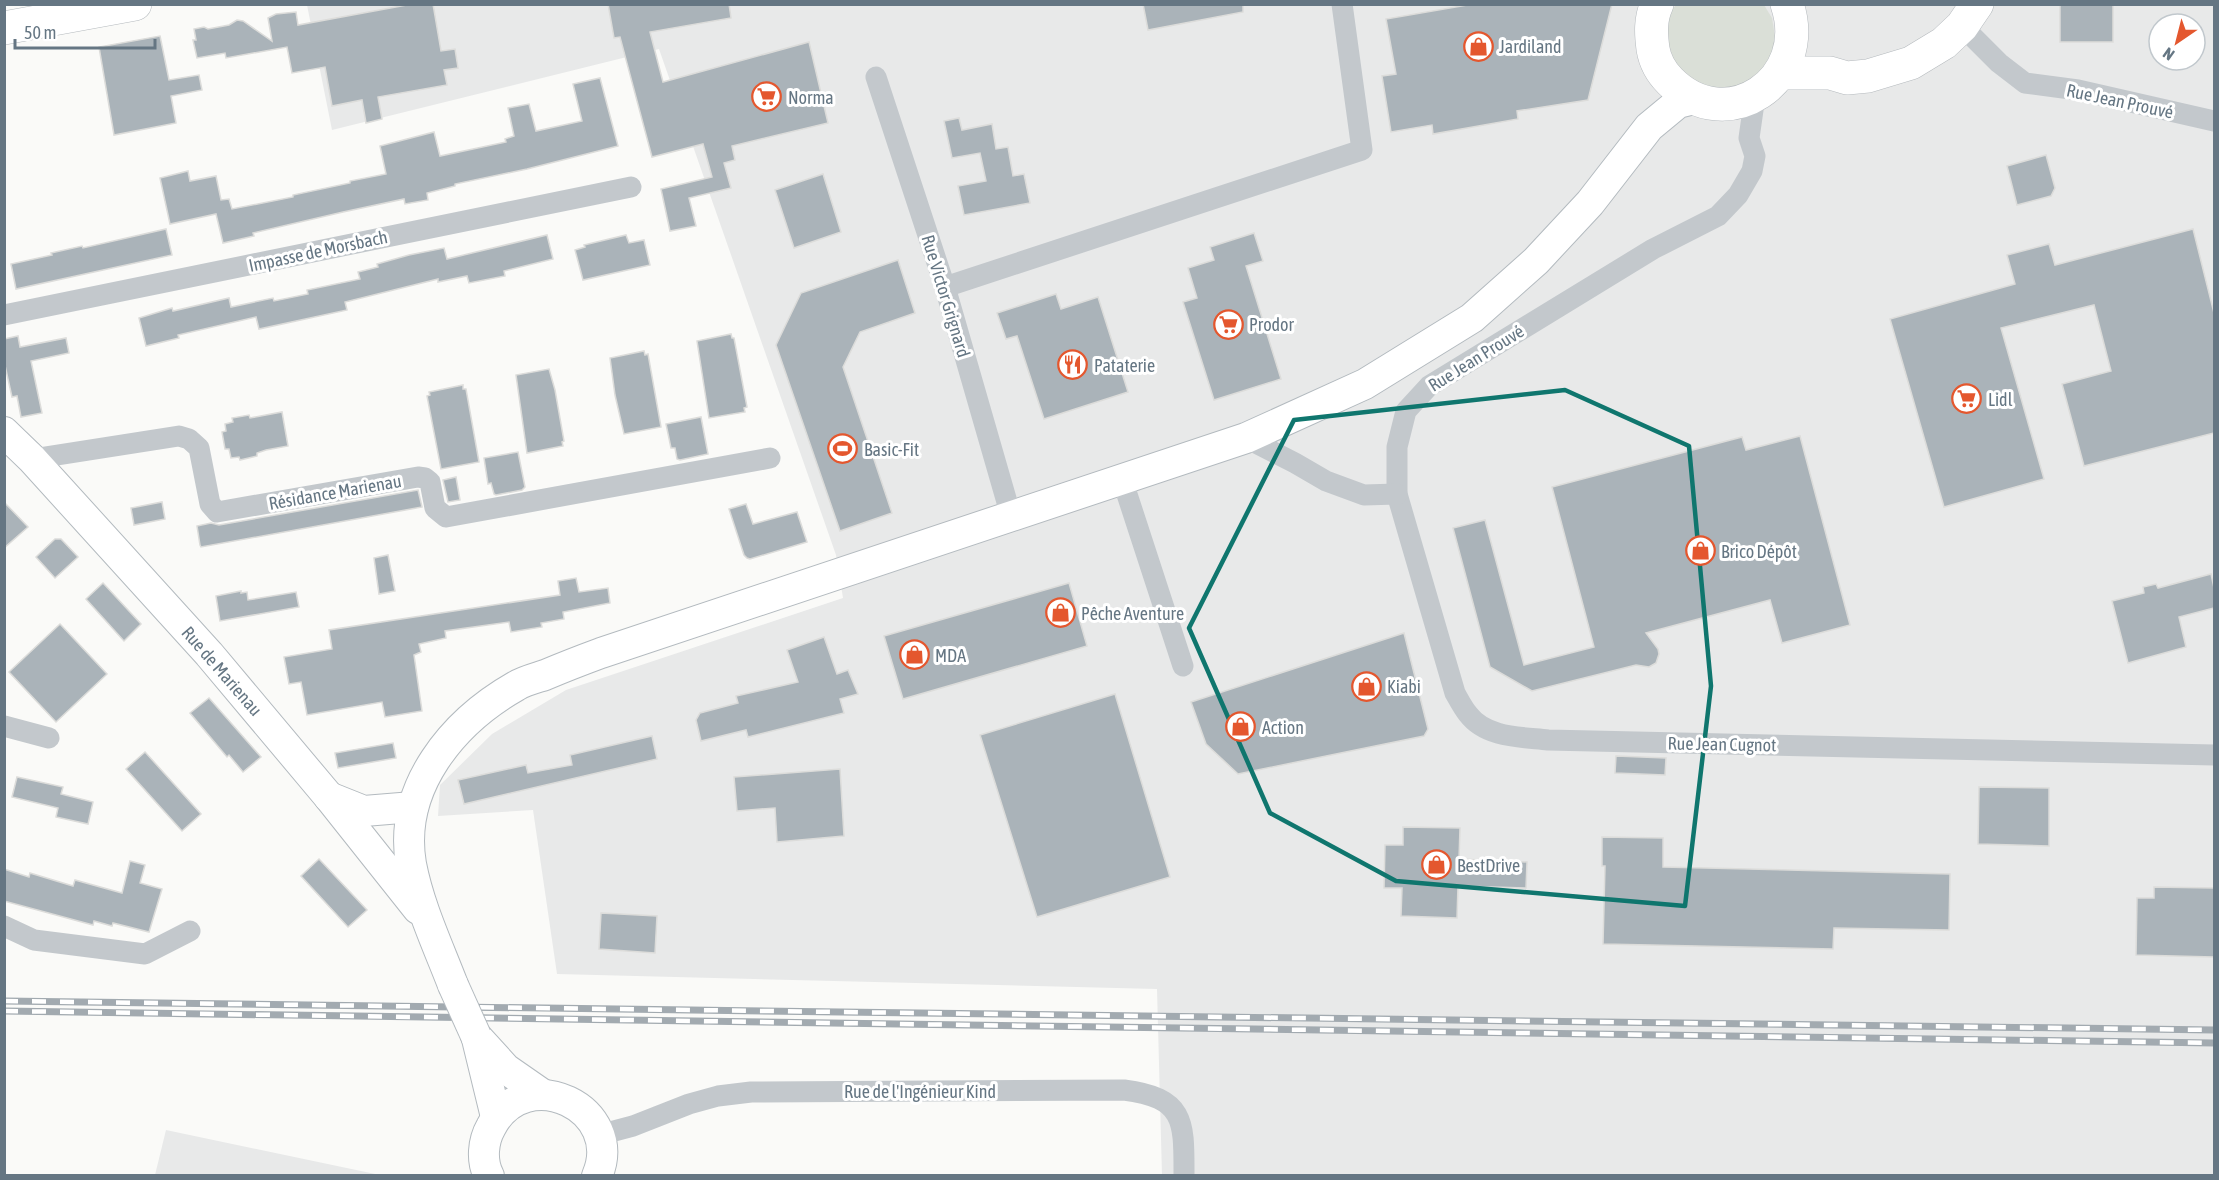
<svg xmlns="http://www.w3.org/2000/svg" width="2219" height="1180" font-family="'Asap Condensed',sans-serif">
	<rect width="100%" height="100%" fill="#fafaf8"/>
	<g fill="#e8e9e9" fill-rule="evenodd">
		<path d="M307,5h1907v1170h-1052l-5,-186 -600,-15 -24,-164 -95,6 2,-31 52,-51 74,-44 277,-92 -7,-43 -177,-506 -327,81zM2159,24h36v36h-36z"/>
		<path d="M166,1130l214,45h-225z"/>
	</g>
	<path fill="#dadfd7" d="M1676,5h88l8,13 3,19 -2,18 -9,16 -31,20 -36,-4 -26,-25 -5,-35 5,-16z"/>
	<g fill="#aab3b9" stroke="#dcdcda" stroke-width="1.5">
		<path d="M412,4h21l8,47 14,-2 3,19 -14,2 3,15 -69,12 4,22 -16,4 -4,-23 -30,6 -7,-39 -33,6 -5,-26 -61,11 -1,-5 -28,5 -4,-18h3l-2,-11 10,-2 4,2 21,-4 8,-5 6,1 29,20 -4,-23 8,-4 20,-2 2,13z"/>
		<path d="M608,4h121l2,14 -81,14 13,50 146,-40 19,81 -96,23 3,14 -11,3 7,25 -42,10 7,28 -26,5 -9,-42 51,-12 -9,-33 -51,13 -32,-120 -6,1z"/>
		<path d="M1143,4h100v8l-95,18z"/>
		<path d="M1473,4h139l-24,96 -71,11 1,8 -85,15 -1,-9 -41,7 -9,-56 14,-2 -10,-55z"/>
		<rect x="2060" y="4" width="53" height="38"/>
		<path d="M160,36l9,44 30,-5 3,15 -31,6 5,27 -62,12 -15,-88z"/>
		<path d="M600,78l18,68 -91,23 -72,15v2l-28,7 1,7 -23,4 -1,-5 -61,13 -90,21 1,3 -31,7 -7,-29 -46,10 -10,-46 28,-7 2,10 26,-5 5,24 8,-1 3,10 61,-12v-2l57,-12v-2l36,-7 -6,-28 54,-14 6,24 66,-14 -1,-3 9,-3 -6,-28 21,-4 7,27 46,-10 -9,-37z"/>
		<path d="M959,118l3,12 30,-6 4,25 12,-2 5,29 11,-2 6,29 -66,12 -6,-29 28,-5 -6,-28 -28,5 -8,-37z"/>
		<path d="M2046,155l9,33 -4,8 -34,9 -10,-39z"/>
		<path d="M823,174l18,58 -47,16 -19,-58z"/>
		<path d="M166,229l6,26 -156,34 -5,-25 41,-9 -1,-2 31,-7 1,2z"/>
		<path d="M2193,229l21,84v120l-130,33 -22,-82 49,-13 -17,-66 -93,23 43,151 -100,28 -54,-188 125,-35 -8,-29 42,-11 6,21z"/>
		<path d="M1254,233l9,28 -17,5 35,113 -67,21 -31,-98 14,-4 -9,-30 26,-8 -4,-13z"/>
		<path d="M547,235l6,24 -49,12 1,5 -36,7 -2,-7 -29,6v-3l-93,23 2,8 -88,19 -3,-12 -78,18 1,3 -33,8 -7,-28 33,-10 1,3 56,-13 2,9 42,-9 1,3 34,-7 -1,-4 53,-11 -2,-7 20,-5 -1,-3 32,-9 35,-7 3,11z"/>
		<path d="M626,235l3,8 15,-3 6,25 -67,15 -8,-30 10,-3 -1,-2z"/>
		<path d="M898,260l17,53 -55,19 -17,35 49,146 -52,18 -64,-186 25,-52z"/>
		<path d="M1056,294l5,15 37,-12 30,95 -84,27 -27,-83 -11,3 -9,-26z"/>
		<path d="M731,334l1,4h2l13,69 -3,1 1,4 -36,6 -12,-77z"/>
		<path d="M18,336l2,11 46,-9 3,15 -38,8 11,52 -21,4 -4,-21 -5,1 -8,-36v-22z"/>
		<path d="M644,351l1,4 3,-1 13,73 -37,7 -9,-39 -5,-37z"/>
		<path d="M549,369l6,21 9,51 -2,1 1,4 -36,7 -11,-78z"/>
		<path d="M463,385v4h3l13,73 -38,7 -14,-73 3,-1 -1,-3z"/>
		<path d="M282,412l6,34 -22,4 -9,3v3l-17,4 -1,-3 -8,1 -2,-9h-4l-3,-17 4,-1 -1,-7 8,-2 -1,-4 17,-3 1,3z"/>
		<path d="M701,417l7,37 -28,6 -3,-1 -2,-11h-4l-5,-24z"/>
		<path d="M1800,436l50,189 -68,18 -12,-43 -124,33 12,16 1,5 -3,9 -7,4 -13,-2 -104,26 -42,-24 -37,-139 32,-8 39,145 70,-18 -42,-160 190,-50 4,13z"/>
		<path d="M518,452l7,35 -3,3 -26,5 -2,-1 -3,-11 -3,1 -4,-26z"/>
		<path d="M456,477l4,23 -12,2 -5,-22z"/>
		<path d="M418,490l4,17 -221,40 -1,-2 -3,-19 14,-3 8,2z"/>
		<path d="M4,502l24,25 -24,21z"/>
		<path d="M162,502l3,17 -31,6 -3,-17z"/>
		<path d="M746,504l7,20 44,-12 10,30 -57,17 -3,-1 -3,-3 -15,-46z"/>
		<path d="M55,539h6l17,18 -23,21 -19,-21z"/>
		<path d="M388,555l7,36 -16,3 -5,-36z"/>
		<path d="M2211,574l3,14v20l-35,9 7,30 -58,16 -16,-62 32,-8 -1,-6 13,-3 2,4z"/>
		<path d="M576,578l3,14 29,-4 2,15 -47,9 1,7 -23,4 1,4 -31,5 -2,-10 -64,9 1,7 -27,6 2,8 -7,3 8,56 -37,6 -3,-15 -75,13 -6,-33 -12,2 -5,-27 48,-8 -3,-19 231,-35 -2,-14z"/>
		<path d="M103,583l38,41 -17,17 -38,-42z"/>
		<path d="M1069,583l18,63 -184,53 -19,-63z"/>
		<path d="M241,591v2l6,-1 1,8 48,-8 3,15 -79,14 -4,-25z"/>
		<path d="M60,624l47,50 -51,48 -47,-50z"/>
		<path d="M1404,633l24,96 -4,7 -186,38 -32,-30 -15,-42z"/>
		<path d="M824,637l13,37 11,-4 10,24 -18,5 4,14 -96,24 -2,-7 -45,11 -5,-21 4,-7 38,-10 -2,-7 62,-14 -11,-32z"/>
		<path d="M1115,694l55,183 -133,40 -57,-182z"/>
		<path d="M209,698l52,59 -18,15 -14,-17 -2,2 -37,-44z"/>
		<path d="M652,736l5,23 -193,45 -6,-24 68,-15 2,8 44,-8 -2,-10z"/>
		<path d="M393,743l3,15 -58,10 -3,-15z"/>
		<path d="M145,752l56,62 -19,17 -56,-62z"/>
		<path d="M1616,756l50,2 -1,17 -50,-2z"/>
		<path d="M840,769l4,67 -67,6 -2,-34 -38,3 -3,-34z"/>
		<path d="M17,777l46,10 -2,7 32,8 -5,22 -32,-7 2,-9 -46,-11z"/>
		<path d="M1979,787l70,1v58l-71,-2z"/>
		<path d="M1403,827l57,1 -1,31 68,3 -1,26 -68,-2 -1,32 -56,-2 1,-28h-18l1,-43h18z"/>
		<path d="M1602,837l61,1v29l287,7 -1,56 -115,-2 -1,21 -230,-5 2,-78h-3z"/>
		<path d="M319,859l48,51 -19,17 -47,-51z"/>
		<path d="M130,861l15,4 -5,18 22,6 -13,43 -36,-9 -1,3 -18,-5 -1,4 -89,-24v-32l25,8 1,-4 43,13 2,-6 47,13z"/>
		<path d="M2154,887l60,1v69l-78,-2 1,-57h17z"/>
		<path d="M601,913l56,3 -2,37 -56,-4z"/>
	</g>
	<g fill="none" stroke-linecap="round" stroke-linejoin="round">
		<defs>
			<g id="secondary">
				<path d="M4,432l28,27 177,195 120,143 89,112"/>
				<path d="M329,797l35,14 49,-4"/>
				<path d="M453,985c-15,-39 -34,-79 -42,-121 -13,-77 42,-142 105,-178 8,-5 20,-8 29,-11 19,-8 37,-15 56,-22l645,-215 119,-54 107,-66 64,-57 54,-58 59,-76 29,-24 16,-4"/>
				<path d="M476,1036l30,33 36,25"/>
				<path d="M477,1039l19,78"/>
				<path d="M489,1176c-8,-15 -6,-35 2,-49 35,-67 135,-18 106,49"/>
			</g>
			<g id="primary">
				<path d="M1657,4c-7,15 -6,30 -4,45 2,12 9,24 17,32 56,57 143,0 117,-77"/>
				<path d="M4,28l131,-24"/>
				<path d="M1781,73h49l17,5 21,-2 43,-13 33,-20 18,-17 15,-22"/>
			</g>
		</defs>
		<use href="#secondary" stroke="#b3babf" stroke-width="32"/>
		<use href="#primary" stroke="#b5babe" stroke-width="34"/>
		<g stroke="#c3c8cc" stroke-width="21">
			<path d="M1962,26l37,37 26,20 53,7 136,31"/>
			<path d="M876,77l69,210 66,229"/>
			<path d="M1755,96l-6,42 6,18 -3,15 -14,24 -20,21 -65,33 -224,137 -23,25 -9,36v47l58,199c4,7 8,15 13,21 18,24 53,23 80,26l666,15"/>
			<path d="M945,287l417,-137 -20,-146"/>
			<path d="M4,315l627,-128"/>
			<path d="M1246,438l49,25 31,18 38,14 33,-1"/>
			<path d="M32,459l147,-23 10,3 10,9 11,56 7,8 201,-35 7,1 5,4 5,26 11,9 324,-59"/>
			<path d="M1122,479l61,187"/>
			<path d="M4,726l45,12"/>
			<path d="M4,926l30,14 111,14 45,-23"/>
			<path d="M599,1135l34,-9 56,-22 29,-8 33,-4 373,-2c62,8 60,32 60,86"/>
		</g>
		<use href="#secondary" stroke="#fff" stroke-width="30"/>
		<use href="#primary" stroke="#fff" stroke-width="33"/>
		<defs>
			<g id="rail">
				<path d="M4,1001l2210,29"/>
				<path d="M4,1011l2210,32"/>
			</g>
		</defs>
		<use href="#rail" stroke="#a2aab0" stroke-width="7"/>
		<use href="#rail" stroke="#fff" stroke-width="4.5" stroke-dasharray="14" stroke-linecap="butt"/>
		<defs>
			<path id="secondary-bridge" d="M453,985l23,51"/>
		</defs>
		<use href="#secondary-bridge" stroke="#b3babf" stroke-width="32" stroke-linecap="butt"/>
		<use href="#secondary-bridge" stroke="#fff" stroke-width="30"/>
	</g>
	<path fill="none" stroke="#0f766e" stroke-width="4.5" stroke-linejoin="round" d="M1565,390l124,56 22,240 -26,220 -289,-25 -126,-68 -81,-185 105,-208z"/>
	<defs>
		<symbol id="shop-ring" viewBox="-11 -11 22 22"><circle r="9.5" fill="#fff" stroke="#e4572e" stroke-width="1.5"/><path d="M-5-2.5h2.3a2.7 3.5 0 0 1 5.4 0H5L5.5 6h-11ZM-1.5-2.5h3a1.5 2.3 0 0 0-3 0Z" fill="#e4572e"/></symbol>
		<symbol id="supermarket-ring" viewBox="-11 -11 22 22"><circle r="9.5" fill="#fff" stroke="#e4572e" stroke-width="1.5"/><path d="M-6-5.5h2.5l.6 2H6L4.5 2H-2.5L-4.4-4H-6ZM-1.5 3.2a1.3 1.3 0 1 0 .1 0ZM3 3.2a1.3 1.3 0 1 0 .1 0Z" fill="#e4572e"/></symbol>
		<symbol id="restaurant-ring" viewBox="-11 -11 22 22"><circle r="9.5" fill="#fff" stroke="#e4572e" stroke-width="1.5"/><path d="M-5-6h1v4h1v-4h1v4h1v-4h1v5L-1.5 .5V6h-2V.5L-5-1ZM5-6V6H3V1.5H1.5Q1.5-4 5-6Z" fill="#e4572e"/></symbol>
		<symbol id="stadium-ring" viewBox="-11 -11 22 22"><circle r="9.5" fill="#fff" stroke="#e4572e" stroke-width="1.5"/><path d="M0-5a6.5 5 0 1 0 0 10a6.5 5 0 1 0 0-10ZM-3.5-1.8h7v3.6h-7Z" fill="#e4572e"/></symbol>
	</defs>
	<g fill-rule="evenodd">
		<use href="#shop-ring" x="1462" y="30" width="33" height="33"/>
		<use href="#supermarket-ring" x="750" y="80" width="33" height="33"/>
		<use href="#supermarket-ring" x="1212" y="308" width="33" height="33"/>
		<use href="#restaurant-ring" x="1056" y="348" width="33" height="33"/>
		<use href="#supermarket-ring" x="1950" y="382" width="33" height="33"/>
		<use href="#stadium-ring" x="826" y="432" width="33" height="33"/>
		<use href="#shop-ring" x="1684" y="534" width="33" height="33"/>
		<use href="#shop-ring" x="1044" y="596" width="33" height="33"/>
		<use href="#shop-ring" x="898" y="638" width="33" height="33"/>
		<use href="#shop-ring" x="1350" y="670" width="33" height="33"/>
		<use href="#shop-ring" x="1224" y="710" width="33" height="33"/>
		<use href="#shop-ring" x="1420" y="848" width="33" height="33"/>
	</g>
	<g text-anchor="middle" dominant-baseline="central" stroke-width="6" stroke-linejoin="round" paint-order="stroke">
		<g font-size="18" fill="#657683" stroke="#fff" text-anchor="start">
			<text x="1499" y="46">Jardiland</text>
			<text x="788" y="97">Norma</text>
			<text x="1249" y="324">Prodor</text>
			<text x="1094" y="365">Pataterie</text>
			<text x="1988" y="399">Lidl</text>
			<text x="864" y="449">Basic-Fit</text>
			<text x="1721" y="551">Brico Dépôt</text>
			<text x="1081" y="613">Pêche Aventure</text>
			<text x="935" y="655">MDA</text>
			<text x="1387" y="686">Kiabi</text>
			<text x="1262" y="727">Action</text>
			<text x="1457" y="865">BestDrive</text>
		</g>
		<g font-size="18" fill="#657683" stroke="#fff">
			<text transform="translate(2120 101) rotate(12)">Rue Jean Prouvé</text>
			<text transform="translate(318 251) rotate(-12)">Impasse de Morsbach</text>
			<text transform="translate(946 296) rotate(73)">Rue Victor Grignard</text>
			<text transform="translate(1476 358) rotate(-32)">Rue Jean Prouvé</text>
			<text transform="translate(335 492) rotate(-10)">Résidance Marienau</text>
			<text transform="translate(222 671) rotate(49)">Rue de Marienau</text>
			<text transform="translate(1722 744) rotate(1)">Rue Jean Cugnot</text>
			<text x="920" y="1091">Rue de l'Ingénieur Kind</text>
		</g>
	</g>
	<rect width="2219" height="1180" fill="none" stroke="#657683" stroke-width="12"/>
	<g transform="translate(2177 42) rotate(215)"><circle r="28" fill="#ffffff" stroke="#c1c8cd" stroke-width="1.5"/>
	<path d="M0-4.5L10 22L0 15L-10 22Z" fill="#e4572e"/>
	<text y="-9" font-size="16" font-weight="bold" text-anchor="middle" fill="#657683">N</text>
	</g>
	<path d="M15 39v9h140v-9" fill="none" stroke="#657683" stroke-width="3"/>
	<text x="24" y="39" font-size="18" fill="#657683" stroke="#ffffff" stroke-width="4.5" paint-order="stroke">50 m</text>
</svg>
